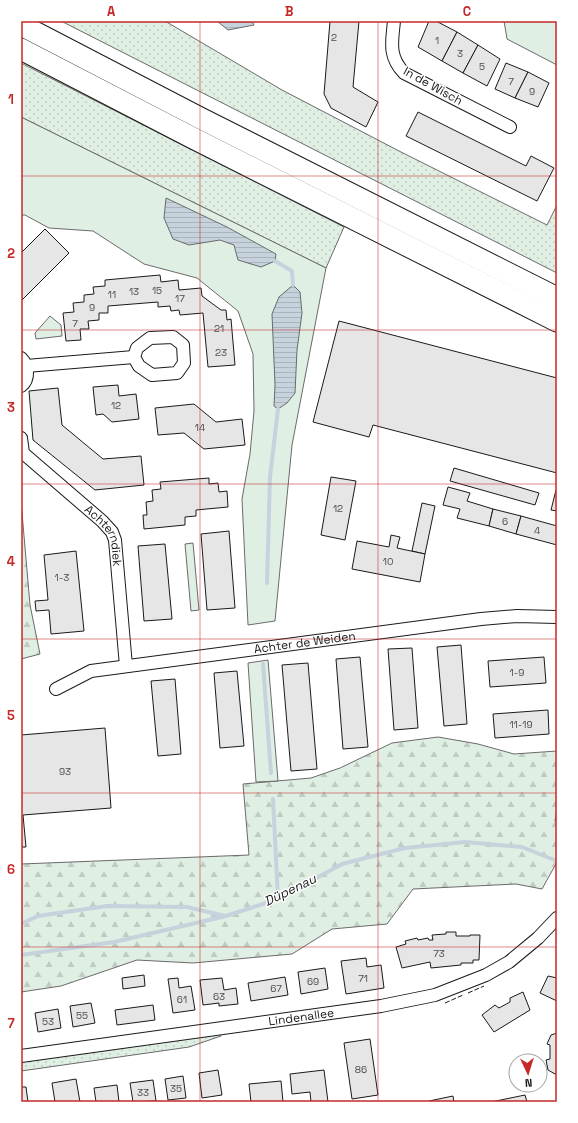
<svg xmlns="http://www.w3.org/2000/svg" width="578" height="1123" font-family="'Space Grotesk',sans-serif">
	<defs>
		<pattern id="grass-dots" width="8" height="8" patternUnits="userSpaceOnUse"><rect width="8" height="8" fill="#e0efe3"/><path d="M2 2h.1M6 6h.1" fill="none" stroke="#c0ccc2" stroke-width="1.8" stroke-linecap="round"/></pattern>
		<pattern id="forest-firs" width="22" height="20" patternUnits="userSpaceOnUse"><rect width="22" height="20" fill="#e0efe3"/><path d="M5 1l3.5 6h-7zM16 11l3.5 6h-7z" fill="#c0ccc2"/></pattern>
		<pattern id="water-rules" width="6" height="5" patternUnits="userSpaceOnUse"><rect width="6" height="5" fill="#c6d2dc"/><path d="M0 2.5h6" fill="none" stroke="#aab4bc"/></pattern>
	</defs>
	<rect width="100%" height="100%" fill="#fff"/>
	<g fill="url(#grass-dots)" stroke="#6a6a6a">
		<path d="M61,21h104l117,69 117,61 148,74 10,-20v68z"/>
		<path d="M21,63l323,164 -18,41 -305,-151z"/>
		<path d="M220,1034l1,2 -32,11 -168,24v-9z"/>
	</g>
	<g fill="url(#forest-firs)" stroke="#6a6a6a">
		<path d="M21,501l9,104 10,49 -19,5z"/>
		<path d="M438,737l40,7 36,10 43,-3v56l-2,14 2,1v40l-15,27 -26,-5 -103,5 -26,35 -55,5 -40,25 -99,9 -56,-3 -76,26 -40,6v-128l228,-9 -6,-71 68,-6 29,-10 52,-25z"/>
	</g>
	<g fill="#e0efe3" stroke="#6a6a6a">
		<path d="M504,21h53v44l-50,-26z"/>
		<path d="M21,117l305,151 -34,177 -17,176 -27,4 -6,-126 8,-45 4,-43 -1,-57 -15,-43 -41,-33 -53,-14 -51,-33 -44,-3 -24,-13h-4z"/>
		<path d="M50,316l11,9 1,11 -26,3 -1,-6z"/>
		<path d="M193,543l6,67 -8,1 -6,-67z"/>
		<path d="M268,660l10,121 -22,1 -8,-119z"/>
	</g>
	<g fill="url(#water-rules)" stroke="#6a6a6a">
		<path d="M217,21h35l2,4 -26,5z"/>
		<path d="M166,198l61,29 49,27 -1,7 -14,6 -23,-7 -4,-15 -14,-5 -31,5 -16,-6 -9,-21z"/>
		<path d="M293,285l7,7 2,21 -5,37 -2,43 -8,10 -9,6 -4,-3 1,-21 -3,-71 7,-17z"/>
	</g>
	<g fill="none" stroke-linecap="round" stroke-linejoin="round">
		<g stroke="#c6d2dc" stroke-width="4">
			<path d="M275,261l17,10 1,14"/>
			<path d="M267,583l3,-106 8,-68"/>
			<path d="M263,664l8,109"/>
			<path d="M273,799l5,100"/>
			<path d="M21,924l17,-8 69,-10 80,1 38,9"/>
			<path d="M21,955l93,-13 112,-26 52,-17 64,-35 63,-16 60,-6 57,5 35,14"/>
		</g>
	</g>
	<g fill="#e6e6e6" stroke="#1a1a1a">
		<path d="M330,21h29l-6,66 25,15 -12,25 -35,-19 -7,-14z"/>
		<path d="M429,21h7l21,11 -15,29 -24,-14z"/>
		<path d="M457,32l21,13 -15,28 -21,-12z"/>
		<path d="M478,45l22,14 -13,27 -24,-13z"/>
		<path d="M506,63l22,9 -13,26 -20,-9z"/>
		<path d="M528,72l21,11 -11,24 -23,-9z"/>
		<path d="M418,112l108,54 5,-10 23,12 -17,33 -131,-65z"/>
		<path d="M45,229l24,24 -48,48v-48z"/>
		<path d="M160,275l1,7 17,-2 1,10 22,-2 1,8 19,14h5l1,10 4,-1 4,46 -27,2 -5,-54 -23,2 -1,-5 -8,1 -1,-5 -12,1v-5l-50,4v7h-9v7l-11,1 1,8h-9l1,11 -15,1 -3,-28 11,-1 -1,-9 11,-1v-7l10,-1 -1,-7 12,-1v-6z"/>
		<path d="M339,321l218,57v95l-184,-48 -4,12 -56,-15z"/>
		<path d="M118,385l1,11 17,-2 3,25 -27,3 -9,-8 -7,1 -3,-28z"/>
		<path d="M58,388l4,37 41,34 38,-3 3,29 -49,5 -62,-50 -4,-49z"/>
		<path d="M194,404l22,18 26,-3 3,26 -41,4 -20,-16 -26,2 -3,-27z"/>
		<path d="M454,468l85,25 -4,12 -85,-24z"/>
		<path d="M331,477l25,4 -11,59 -24,-5z"/>
		<path d="M209,478v6l9,-1 1,9 8,-1 1,16 -32,3v6l-11,1v8l-41,4 -1,-14h4l-1,-13 7,-1 -1,-11 9,-1 -1,-7z"/>
		<path d="M448,487l22,6 -3,8 26,8 -4,17 -32,-8 3,-9 -17,-4z"/>
		<path d="M556,490h1v21l-6,-1z"/>
		<path d="M422,503l13,3 -10,48 -13,-3z"/>
		<path d="M493,509l28,7 -5,18 -27,-8z"/>
		<path d="M521,516l36,10v19l-41,-11z"/>
		<path d="M229,531l6,77 -28,2 -6,-76z"/>
		<path d="M391,535l9,2 -3,11 28,6 -5,28 -68,-13 5,-28 32,6z"/>
		<path d="M165,544l7,75 -28,2 -6,-75z"/>
		<path d="M76,551l8,80 -33,3 -2,-24 -13,1 -1,-10 13,-1 -4,-45z"/>
		<path d="M461,645l6,79 -23,2 -7,-79z"/>
		<path d="M412,648l6,80 -24,2 -6,-81z"/>
		<path d="M360,657l8,90 -25,2 -7,-90z"/>
		<path d="M544,657l2,26 -56,4 -2,-26z"/>
		<path d="M308,663l9,106 -26,2 -9,-106z"/>
		<path d="M237,671l7,75 -24,2 -6,-75z"/>
		<path d="M175,679l6,75 -23,2 -7,-75z"/>
		<path d="M548,710l1,24 -54,4 -2,-24z"/>
		<path d="M105,728l6,80 -88,7 3,32h-5v-112z"/>
		<path d="M446,932h10v4h14v-1h10l-1,25h-6v3h-12v2l-30,3 -1,-6 -28,6 -6,-21 10,-3 -1,-3 12,-3 1,2 10,-2 1,2h4l-1,-5 14,-1z"/>
		<path d="M366,958l1,9 14,-2 3,23 -38,6 -5,-33z"/>
		<path d="M325,968l3,21 -27,5 -3,-22z"/>
		<path d="M144,975l1,11 -22,3 -1,-11z"/>
		<path d="M548,976l9,2v23l-17,-8z"/>
		<path d="M285,977l3,18 -37,6 -3,-18z"/>
		<path d="M178,978l1,10 12,-2 4,24 -22,3 -5,-34z"/>
		<path d="M222,978l2,12 12,-2 2,16 -19,2v-3l-16,2 -3,-25z"/>
		<path d="M523,992l7,18 -36,22 -12,-17 13,-10 4,3 11,-6v-4z"/>
		<path d="M91,1003l4,20 -22,4 -3,-21z"/>
		<path d="M153,1005l2,15 -38,5 -2,-15z"/>
		<path d="M58,1009l3,19 -23,4 -3,-19z"/>
		<path d="M557,1033v39l-2,2 -7,-4 -2,-10 4,-1v-14l-3,-1 4,-9z"/>
		<path d="M370,1039l8,56 -26,4 -8,-56z"/>
		<path d="M218,1070l4,25 -20,3 -3,-25z"/>
		<path d="M324,1070l4,32h-17l-1,-10 -18,2 -2,-20z"/>
		<path d="M183,1076l3,22 -18,2 -3,-21z"/>
		<path d="M76,1079l4,23h-25l-3,-19z"/>
		<path d="M153,1080l3,21 -23,1 -3,-19z"/>
		<path d="M281,1081l2,21h-32l-2,-18z"/>
		<path d="M117,1085l2,17h-23l-2,-14z"/>
		<path d="M21,1087h5l2,15h-7z"/>
		<path d="M525,1095l2,7h-36z"/>
		<path d="M453,1096l1,6h-25v-1z"/>
	</g>
	<g fill="none" stroke-linecap="round" stroke-linejoin="round">
		<defs>
			<g id="street">
				<path d="M394,21c-2,21 -6,35 10,52l106,54"/>
				<path d="M173,337l10,8 1,18 -7,10 -25,2 -13,-9 -5,-9 3,-9 13,-10z"/>
				<path d="M21,358c7,7 9,21 0,28"/>
				<path d="M26,366l108,-9"/>
				<path id="s1" d="M21,438l2,15 79,68 10,11 3,8 11,126"/>
				<path id="s2" d="M56,689l35,-18 390,-52 36,-3 40,1"/>
				<path id="s3" d="M21,1056l360,-50 54,-11 51,-20 23,-13 29,-24 19,-20"/>
			</g>
			<g id="highway">
				<path d="M21,25l179,93 357,180"/>
				<path d="M21,49l170,88 366,184"/>
			</g>
		</defs>
		<use href="#street" stroke="#1a1a1a" stroke-width="14"/>
		<use href="#highway" stroke="#1a1a1a" stroke-width="23"/>
		<use href="#street" stroke="#fff" stroke-width="12"/>
		<use href="#highway" stroke="#fff" stroke-width="21"/>
		<g stroke="#1a1a1a" stroke-width="1" stroke-dasharray="5 2" stroke-linecap="butt">
			<path d="M468,993l16,-7"/>
			<path d="M445,1003l18,-8"/>
		</g>
	</g>
	<path fill="none" stroke="#c62828" stroke-width="1" stroke-opacity="0.55" d="M200,21v1081M378,21v1081M21,176h536M21,330h536M21,484h536M21,639h536M21,793h536M21,947h536"/>
	<g text-anchor="middle" dominant-baseline="central" stroke-width="3" stroke-linejoin="round" paint-order="stroke">
		<g font-size="10" fill="#4d4d4d">
			<text x="334" y="37">2</text>
			<text x="437" y="40">1</text>
			<text x="460" y="53">3</text>
			<text x="482" y="66">5</text>
			<text x="511" y="81">7</text>
			<text x="532" y="91">9</text>
			<text x="157" y="290">15</text>
			<text x="134" y="291">13</text>
			<text x="112" y="294">11</text>
			<text x="180" y="298">17</text>
			<text x="92" y="307">9</text>
			<text x="75" y="323">7</text>
			<text x="219" y="328">21</text>
			<text x="221" y="352">23</text>
			<text x="116" y="405">12</text>
			<text x="200" y="427">14</text>
			<text x="338" y="508">12</text>
			<text x="505" y="521">6</text>
			<text x="537" y="530">4</text>
			<text x="388" y="561">10</text>
			<text x="62" y="577">1-3</text>
			<text x="517" y="672">1-9</text>
			<text x="521" y="724">11-19</text>
			<text x="65" y="771">93</text>
			<text x="439" y="953">73</text>
			<text x="363" y="978">71</text>
			<text x="313" y="981">69</text>
			<text x="276" y="988">67</text>
			<text x="219" y="996">63</text>
			<text x="182" y="999">61</text>
			<text x="82" y="1015">55</text>
			<text x="48" y="1021">53</text>
			<text x="361" y="1069">86</text>
			<text x="176" y="1088">35</text>
			<text x="143" y="1092">33</text>
		</g>
		<g font-size="12" fill="#1a1a1a" stroke="#fff">
			<text transform="translate(433 86) rotate(29)">In de Wisch</text>
			<text stroke="none"><textPath href="#s1" startOffset="134">Achterndiek</textPath></text>
			<text stroke="none"><textPath href="#s2" startOffset="255">Achter de Weiden</textPath></text>
			<text stroke="none"><textPath href="#s3" startOffset="283">Lindenallee</textPath></text>
		</g>
		<g font-size="13" font-style="italic" fill="#1a1a1a" stroke="#fff">
			<text transform="translate(290 890) rotate(-26)">Düpenau</text>
		</g>
	</g>
	<rect width="578" height="1123" fill="none" stroke="#ffffff" stroke-width="44"/>
	<g transform="translate(528 1073) rotate(176)"><circle r="19" fill="#ffffff" stroke="#a3a3a3"/>
	<path d="M0-3L7 15L0 10L-7 15Z" fill="#c62828"/>
	<text y="-6" font-size="11" font-weight="bold" text-anchor="middle" fill="#1a1a1a">N</text>
	</g>
	<rect x="22" y="22" width="534" height="1079" fill="none" stroke="#c62828" stroke-width="1.5"/>
	<g font-size="13" text-anchor="middle" font-weight="bold" fill="#c62828">
		<text x="111" y="16">A</text>
		<text x="289" y="16">B</text>
		<text x="467" y="16">C</text>
		<text x="11" y="104">1</text>
		<text x="11" y="258">2</text>
		<text x="11" y="412">3</text>
		<text x="11" y="566">4</text>
		<text x="11" y="720">5</text>
		<text x="11" y="874">6</text>
		<text x="11" y="1028">7</text>
	</g>
</svg>
